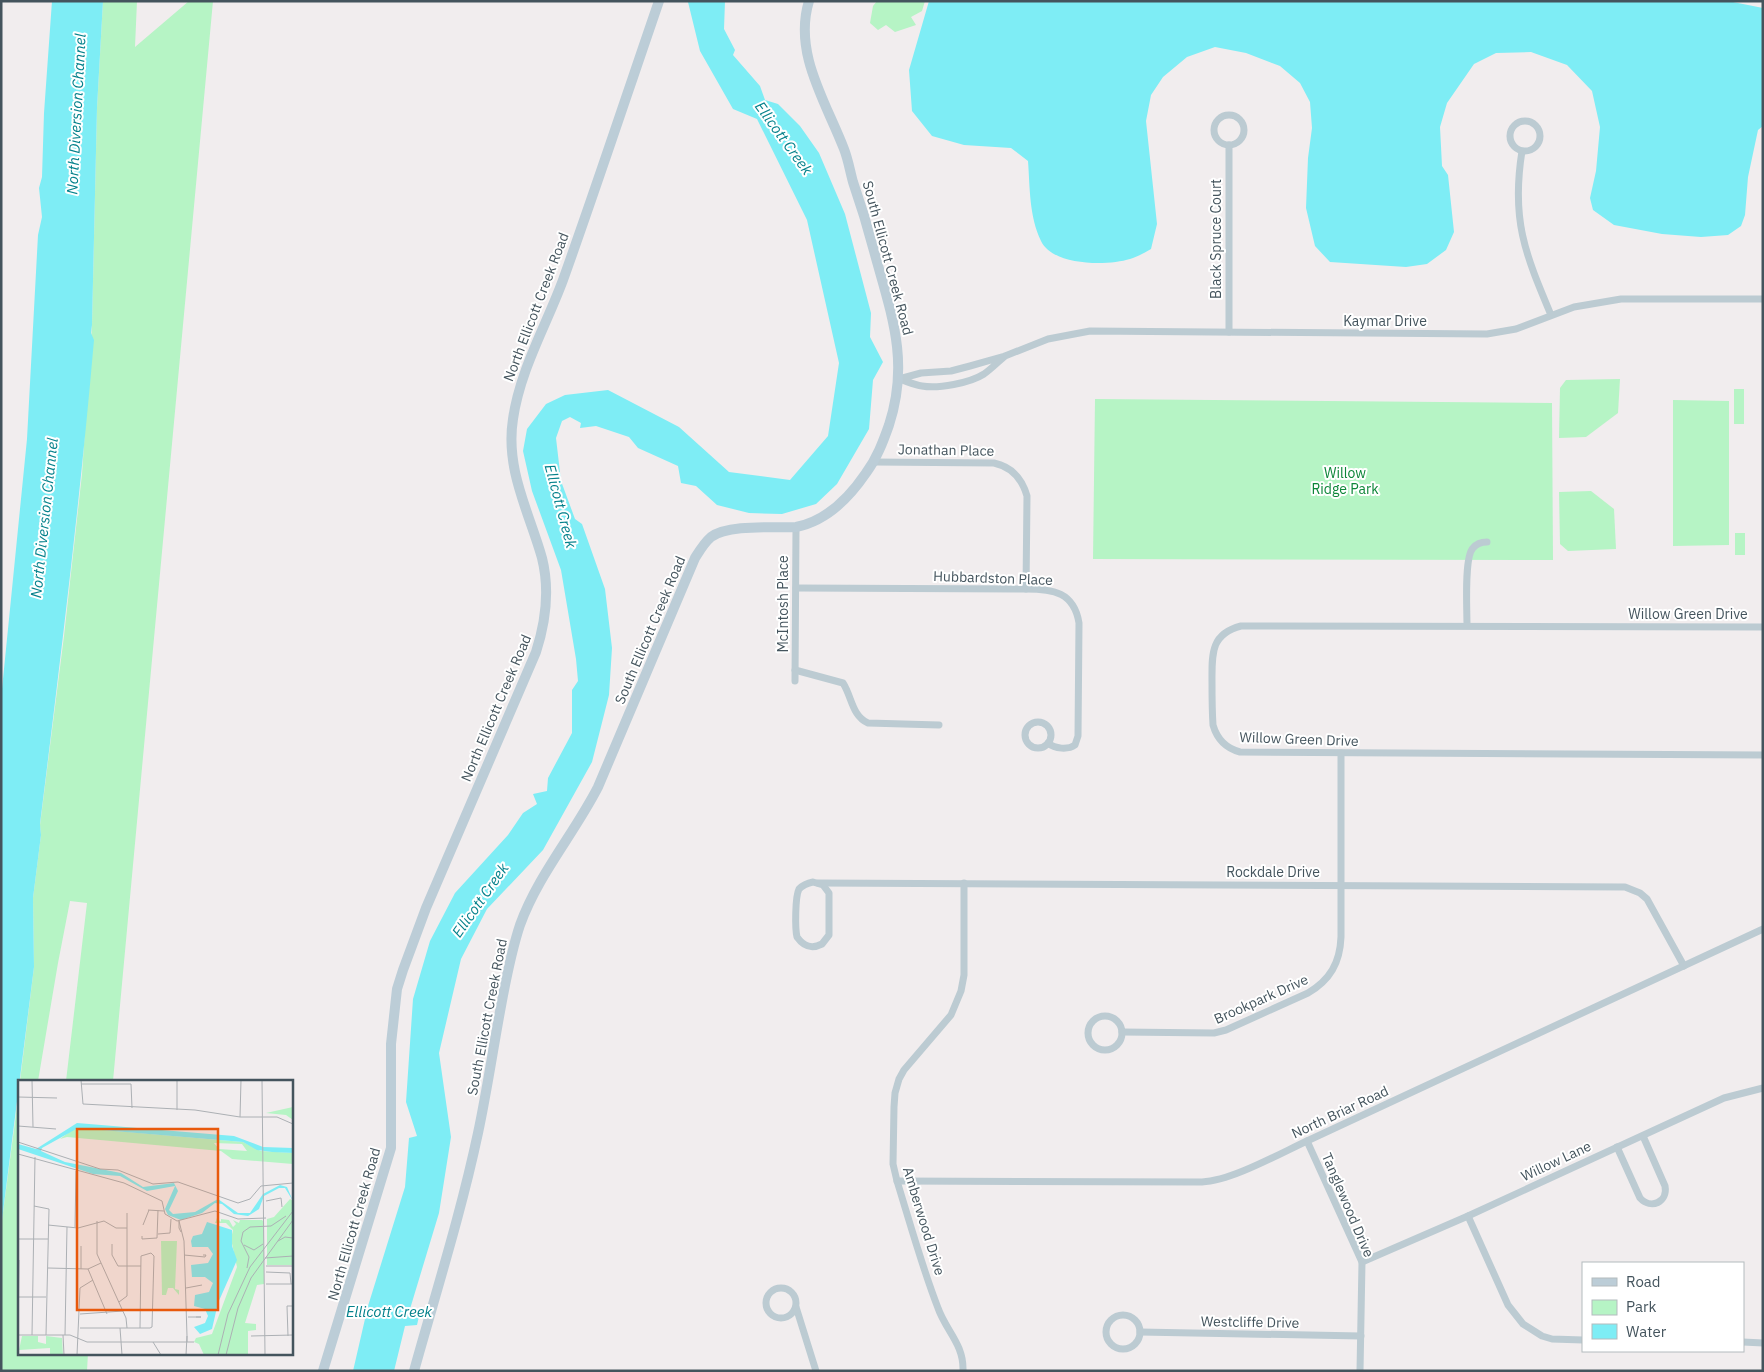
<svg xmlns="http://www.w3.org/2000/svg" width="1764" height="1372" font-family="'IBM Plex Sans',sans-serif">
	<rect width="100%" height="100%" fill="#f1edee"/>
	<g fill="#b6f4c5">
		<path d="M103,1h34l-2,46 54,-46h24l-100,1080h-47l21,-178 -17,-2 -12,62 -20,118h-18l14,-114 -1,-69 8,-63 -1,-10 24,-189 18,-162 10,-149 5,-217z"/>
		<path d="M877,1h48l-3,10 -11,6 5,8 -21,7 -9,-7 -8,5 -8,-7 3,-17z"/>
		<path d="M1620,379l-2,34 -32,24 -27,1 1,-50 6,-8z"/>
		<rect x="1734" y="389" width="10" height="35"/>
		<path d="M1095,399l457,4 1,157 -460,-1z"/>
		<path d="M1673,400l56,1v144l-56,1z"/>
		<path d="M1591,491l23,18 2,40 -48,2 -8,-7 -1,-52z"/>
		<rect x="1735" y="533" width="10" height="22"/>
		<path d="M19,1091v262h69l-1,18h-86v-143z"/>
	</g>
	<g fill="#7eedf5">
		<path d="M52,1h51l-6,107 -5,217 -1,8 3,7c-14,162 -34,323 -54,484l1,11 -8,63 1,69 -33,261v-529l26,-260 11,-204 4,-18 -3,-29 3,-11 2,-64z"/>
		<path d="M725,1l-1,28 11,21 -2,5 27,31 5,14 13,4 22,22 19,27 26,61 26,99 -1,24 13,25 -10,18 -4,49 -32,55 -21,20 -34,10 -33,-1 -32,-8 -21,-19 -15,-3 -3,-17 -40,-18 -9,-11 -33,-11 -16,2 1,-5 -11,-6 -8,4 -6,17 5,43 14,38 7,5 23,65 7,59 -3,47 -17,67 -49,88 -56,59 -26,50 -22,94 12,84 -12,76 -29,96 10,3 -3,13 -12,1 -11,45h-41l15,-65 37,-119 4,-49 8,-2 -11,-34 7,-103 17,-58 25,-48 53,-58 15,-22 14,-9 -4,-10 14,-3 1,-13 24,-45v-43l6,-9 -2,-22 -15,-89 -29,-79 -9,-40 4,-22 19,-25 19,-9 43,-5 71,37 50,45 61,8 38,-44 11,-73 -32,-143 -50,-101 -24,-10 -33,-58 -12,-49z"/>
		<path d="M929,1h799l35,7v118l-5,4 -10,47 -3,38 -4,11 -13,9 -27,2 -39,-3 -48,-9 -21,-15 -3,-12 6,-27 4,-44 -8,-36 -25,-26 -36,-13 -35,1 -22,11 -27,39 -7,24 2,39 6,9 6,57 -8,18 -19,14 -21,3 -76,-5 -15,-16 -9,-38 2,-50 4,-30 -2,-26 -10,-19 -20,-17 -34,-13 -31,-6 -28,10 -24,20 -12,18 -5,26 11,103 -6,25c-7,4 -14,8 -21,10 -23,7 -77,7 -89,-18 -12,-25 -11,-53 -13,-80l-17,-13 -47,-3 -32,-9 -20,-25 -3,-41z"/>
	</g>
	<g fill="none" stroke-linecap="round" stroke-linejoin="round">
		<g stroke="#bccbd2" stroke-width="7">
			<circle cx="1229" cy="130" r="15"/>
			<circle cx="1525" cy="136" r="15"/>
			<path d="M1522,151c-11,69 3,102 29,164"/>
			<path d="M1229,332v-187"/>
			<path d="M1005,356c-7,6 -14,13 -21,18 -14,9 -46,15 -62,12 -8,-1 -16,-5 -23,-7l22,-6 30,-2 19,-5 35,-10 43,-17 42,-8 397,3 29,-5 58,-22 47,-8h142"/>
			<path d="M874,462l120,1c18,4 28,15 33,33l-1,93"/>
			<path d="M796,588l230,1c27,0 48,3 53,34l-1,113 -3,9c-7,5 -20,4 -27,-2"/>
			<path d="M1467,625c0,-15 -3,-68 6,-77 4,-5 8,-6 14,-6"/>
			<path d="M1763,627l-522,-1c-31,8 -29,29 -29,56 0,14 0,28 1,43 4,14 12,23 27,27l523,3"/>
			<path d="M795,670l48,13c9,14 9,33 25,40l71,2"/>
			<path d="M795,681l1,-154"/>
			<circle cx="1038" cy="735" r="13"/>
			<path d="M813,882l10,3 6,8v42l-7,9c-10,5 -18,3 -25,-7 -2,-8 -2,-40 2,-48 4,-4 9,-6 14,-7z"/>
			<path d="M818,883l807,4 15,6 7,6 37,67"/>
			<circle cx="1105" cy="1033" r="17"/>
			<path d="M1122,1032l92,1 12,-3 82,-37c22,-13 32,-30 33,-56v-184"/>
			<path d="M1307,1141l55,121 -2,109"/>
			<path d="M1617,1147l23,51c11,12 28,4 25,-12l-22,-50"/>
			<path d="M897,1181l305,1c29,-1 77,-28 105,-41l456,-212"/>
			<path d="M1468,1216l40,89 15,19 19,12 10,3 31,1"/>
			<path d="M1362,1262l106,-46 256,-118 39,-10"/>
			<circle cx="781" cy="1303" r="15"/>
			<path d="M796,1307l20,64"/>
			<circle cx="1123" cy="1332" r="17"/>
			<path d="M1140,1332l221,4"/>
			<path d="M1743,1342l20,1"/>
			<path d="M963,1371c1,-27 -17,-40 -25,-63 -16,-41 -28,-85 -41,-127l-4,-17 1,-57 1,-14 4,-14 5,-9 47,-55 10,-24 3,-16v-92"/>
		</g>
		<g stroke="#bccdd7" stroke-width="10">
			<path d="M323,1371l68,-223v-104l6,-55 6,-19 23,-62 110,-256c10,-31 14,-62 6,-94 -13,-46 -37,-89 -29,-139 7,-49 33,-93 50,-139 33,-92 64,-186 96,-279"/>
			<path d="M414,1371c22,-79 47,-158 64,-238 9,-42 15,-84 23,-127 5,-27 10,-54 19,-81 18,-50 54,-91 78,-138l97,-229c5,-8 9,-15 16,-21 17,-13 63,-9 85,-10 31,-6 53,-29 70,-54 11,-15 17,-31 23,-48 21,-64 2,-112 -15,-174 -6,-23 -13,-46 -21,-69 -3,-11 -5,-23 -9,-33 -18,-47 -51,-96 -35,-148"/>
		</g>
	</g>
	<g text-anchor="middle" dominant-baseline="central" stroke-width="4" stroke-linejoin="round" paint-order="stroke">
		<g font-size="14" fill="#44545d" stroke="#fff">
			<text transform="translate(1216 239) rotate(-90)">Black Spruce Court</text>
			<text transform="translate(888 258) rotate(75)">South Ellicott Creek Road</text>
			<text transform="translate(536 307) rotate(-69)">North Ellicott Creek Road</text>
			<text x="1385" y="321">Kaymar Drive</text>
			<text transform="translate(946 450) rotate(1)">Jonathan Place</text>
			<text transform="translate(993 578) rotate(2)">Hubbardston Place</text>
			<text transform="translate(783 604) rotate(-90)">McIntosh Place</text>
			<text x="1688" y="614">Willow Green Drive</text>
			<text transform="translate(650 630) rotate(-67)">South Ellicott Creek Road</text>
			<text transform="translate(496 708) rotate(-67)">North Ellicott Creek Road</text>
			<text transform="translate(1299 739) rotate(2)">Willow Green Drive</text>
			<text x="1273" y="872">Rockdale Drive</text>
			<text transform="translate(1261 999) rotate(-24)">Brookpark Drive</text>
			<text transform="translate(487 1017) rotate(-79)">South Ellicott Creek Road</text>
			<text transform="translate(1340 1112) rotate(-25)">North Briar Road</text>
			<text transform="translate(1556 1161) rotate(-25)">Willow Lane</text>
			<text transform="translate(1348 1205) rotate(67)">Tanglewood Drive</text>
			<text transform="translate(924 1221) rotate(73)">Amberwood Drive</text>
			<text transform="translate(354 1224) rotate(-74)">North Ellicott Creek Road</text>
			<text transform="translate(1250 1322) rotate(1)">Westcliffe Drive</text>
		</g>
		<g font-size="14" fill="#0d8639" stroke="#fff">
			<text x="1345" y="473">Willow<tspan x="1345" dy="16">Ridge Park</tspan></text>
		</g>
		<g font-size="15" font-style="italic" fill="#04818b" stroke="#fff">
			<text transform="translate(76 114) rotate(-87)">North Diversion Channel</text>
			<text transform="translate(784 138) rotate(54)">Ellicott Creek</text>
			<text transform="translate(561 506) rotate(75)">Ellicott Creek</text>
			<text transform="translate(44 518) rotate(-84)">North Diversion Channel</text>
			<text transform="translate(480 900) rotate(-55)">Ellicott Creek</text>
			<text x="389" y="1311">Ellicott Creek</text>
		</g>
	</g>
	<g transform="translate(18 1080)">
		<rect width="275" height="275" fill="#f1edee"/>
		<path d="M275,27v13l-7,-5 -20,-2zM63,48l162,14 18,9 32,2v11l-61,-5 -11,-8 -154,-14 -7,2 12,-9zM196,63l28,1 5,7 -28,-2zM272,119l3,2v64h-26v-46l7,-2zM199,138l4,4v-3l8,1 4,7 3,-3 -3,-4 6,3 1,-3h22l2,2v62l-7,1 -12,38 11,1v6l-8,1v24h-44l-5,-11 -5,-2 2,-4 16,-4 25,-67 -6,-28 2,-9 -7,-7h-11zM143,161h16l-2,48 4,1v5l-6,-7h-5l-2,7h-4zM4,256h16v6l8,2v-8l16,2 1,17h-13v-7l-31,2z" fill="#b6f4c5" fill-rule="evenodd"/>
		<path d="M59,43l157,13 29,11 30,1v5l-21,-1 -15,-2 -14,-8 -165,-14 -36,20 -1,3 24,11 56,11 22,14 31,-4 4,8 -9,19 4,4 22,-2 23,-13 20,14h12l13,-19 17,-9 7,2 6,14 -8,-13h-6l-15,8 -5,13 -11,7 -14,-2 -12,-10 -7,-1 -13,10 -21,7 -13,-5 -3,-6 10,-23 -28,5 -27,-15 -27,-2 -75,-25v-5l18,5zM189,142l25,8v16l5,14 -19,43 -6,26 -12,5 -6,-7 11,-4 3,-7 -3,-7 -11,-3 1,-11 14,-3 4,-9 -8,-6h-13l-1,-12 17,-2 5,-9 -5,-7h-16l-1,-6 2,-5 9,-2z" fill="#7eedf5"/>
		<path fill="none" stroke="#acb0b4" stroke-width="1" d="M14,0l1,47M63,0l2,24 112,6 45,7h37l16,7M244,0l3,275M63,4h50l1,24M0,17l39,1M159,30v-30M222,37l1,-37M0,46l38,3M0,62l82,27 18,1 35,14 25,-2 60,21 12,-4 11,-13 32,-3M0,74l106,29 38,18 3,13 12,7 38,-10 23,8 28,-1M248,121l15,-3 1,9M16,126l15,3 -3,126M130,130l16,1M79,141v33l29,64 1,10M30,145l30,3 26,-7 12,7h11M125,145l6,-15M57,147l1,-56M163,152l-2,-4v-7l5,20 3,95M140,154l12,-1 1,-14M124,156v3l15,-1 1,-28M0,159h30M260,161l7,-4 8,1M94,164v11l6,11h23M226,165l10,5 9,-6M166,175l21,2 1,-2h-3M247,178l28,-2M248,186h27M30,188l40,1 13,-6M229,188l2,-11 -8,-16 2,-9 7,-5 21,-1 15,-10M63,189v-23M70,189l19,45M248,192l24,1 1,11M248,204h27M168,208l16,-3M0,217h28M101,222l8,-6v-83M62,234l43,-3M170,237h13h-5M62,248h70l2,-1 2,-71 -3,-3 -10,3 -1,72M102,248l2,27M0,255h52l17,7h107M0,255l1,-75M14,255l3,-178M45,255l1,20M47,255l2,-108M233,256l42,-1M270,256l-1,-30h6M135,262l8,13M59,275l3,-67 13,-8M168,275l1,-19v6M200,275l10,-41 22,-47 43,-56M208,275l12,-47 13,-30 42,-58"/>
		<path fill="#e8590c" fill-opacity="0.15" stroke="#e8590c" stroke-width="2.5" d="M59,49h141v181h-141z"/>
		<rect width="275" height="275" fill="none" stroke="#44545d" stroke-width="2.5"/>
	</g>
	<rect width="1764" height="1372" fill="none" stroke="#44545d" stroke-width="5"/>
	<rect x="1582" y="1262" width="162" height="90" fill="#ffffff" stroke="#b4bbbe"/>
	<rect x="1592" y="1278" width="25" height="8" fill="#bccdd7" stroke="#b4bbbe"/>
	<text x="1626" y="1287" font-size="15" fill="#44545d">Road</text>
	<rect x="1592" y="1300" width="25" height="15" fill="#b6f4c5" stroke="#b4bbbe"/>
	<text x="1626" y="1312" font-size="15" fill="#44545d">Park</text>
	<rect x="1592" y="1324" width="25" height="15" fill="#7eedf5" stroke="#b4bbbe"/>
	<text x="1626" y="1337" font-size="15" fill="#44545d">Water</text>
</svg>
